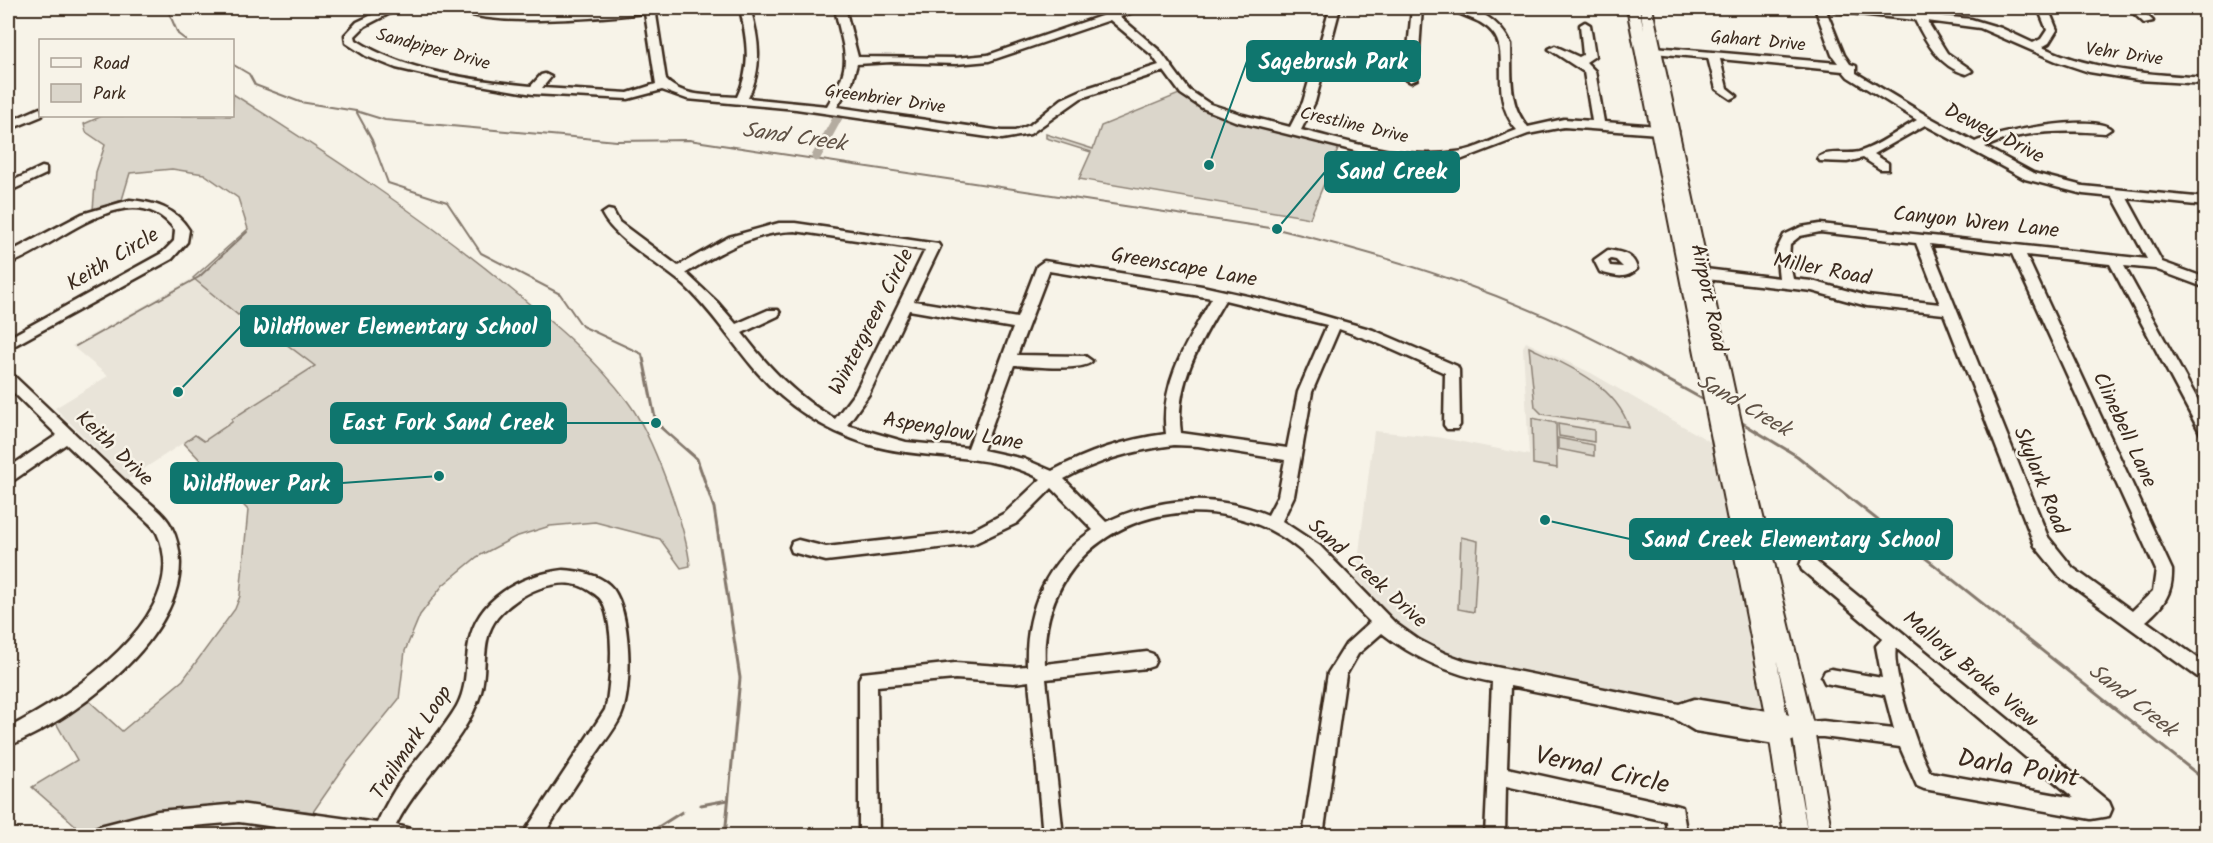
<svg xmlns="http://www.w3.org/2000/svg" width="2213" height="843" font-family="Kalam,sans-serif">
	<rect width="100%" height="100%" fill="#f7f3e8"/>
	<filter id="ink" filterUnits="userSpaceOnUse"><feTurbulence type="fractalNoise" baseFrequency=".0167" numOctaves="2"/><feDisplacementMap in="SourceGraphic" scale="12" xChannelSelector="R" yChannelSelector="G"/><feConvolveMatrix kernelMatrix="1 2 1 2 8 2 1 2 1" color-interpolation-filters="sRGB"/></filter>
	<g filter="url(#ink)">
		<g fill="#e9e4d9">
			<path d="M193,278l45,37 6,-3 72,54 -84,53 1,3 -29,19 -9,-6 -68,45 -72,-72 53,-32 -36,-30z"/>
			<path d="M1526,342l65,31 123,71 49,258 -3,6 -6,3 -135,-19 -150,-30 -23,-7 -37,-20 -32,-25 -22,-25 19,-154 63,6 92,18 -6,-108z"/>
		</g>
		<g fill="#dbd6cb" stroke="#8b8074" stroke-width="1.5">
			<path d="M233,94c96,61 190,122 278,195 42,34 84,69 117,113 24,32 58,124 62,164l-9,2 -21,-29 -65,-17 -45,4 -35,11 -38,20 -34,28 -23,30 -15,36 -6,48 -52,64 -34,49c-90,-13 -144,-6 -230,20l-51,-45 45,-27 -22,-39 32,-22 35,32 61,-51 52,-71 5,-13 8,-86 -64,-67 11,-8 9,6 28,-19v-3l83,-53 -71,-54 -6,3 -45,-37 55,-49 -10,-31 -34,-24 -32,-5 -42,4 -8,27 -29,10 3,-38 9,-27 -19,-13 -2,-8 18,-8h130z"/>
			<path d="M1179,94c48,31 106,40 160,53l-29,71 -231,-39 12,-27 -45,-14v-4l47,15 8,-23z"/>
			<path d="M1529,347c38,18 86,37 100,80l-87,-13 -7,-7z"/>
			<path d="M1532,418l24,5 1,45 -24,-4z"/>
			<path d="M1558,424l36,6v12l-35,-6z"/>
			<path d="M1558,438l36,7v11l-36,-7z"/>
			<path d="M1461,537l17,4 -4,71 -16,-3z"/>
		</g>
		<g fill="none" stroke-linecap="round" stroke-linejoin="round">
			<g stroke="#84786c" stroke-width="2">
				<path d="M167,8l11,26 8,6"/>
				<path d="M232,64l17,10 6,11 45,17 56,9 29,9 232,21 72,-1 588,89c123,30 243,68 354,130"/>
				<path d="M356,111l16,29 16,43 59,19 34,51 79,41 22,32 60,28 1,5"/>
				<path d="M76,346l123,-69 48,-45"/>
			</g>
			<g stroke="#84786c" stroke-width="3">
				<path d="M643,358l13,65 41,36 17,49 26,170 -15,158"/>
				<path d="M1628,358l78,43"/>
				<path d="M1739,421l58,35 409,325"/>
				<path d="M701,805l27,-5"/>
				<path d="M644,836l38,-24"/>
			</g>
			<path stroke="#b4aca0" stroke-width="9" d="M816,157l22,-40"/>
			<defs>
				<g id="minor">
					<path d="M387,8h13l-35,18 -10,10 1,4c49,32 117,40 175,46l10,-11 4,-1 6,3 -9,11 86,5 28,-9 -11,-71c-36,4 -163,16 -190,-5l100,6 100,-6 11,72c17,18 48,15 71,17 15,-31 10,-57 3,-89h10c9,31 13,59 -2,90l79,8c28,-45 17,-51 8,-98h10l13,49 98,1 32,-3 116,-40 -6,-7h11l5,3 11,-3h14l-1,2 -18,7 40,34 29,39 21,14 33,11 47,12 13,-25 27,-94h10l-25,94 -14,28c51,12 102,30 155,22 20,-2 42,-15 61,-22 -29,-34 -6,-76 -24,-97 -12,-15 -30,-15 -43,-25 26,-3 49,12 61,36 1,29 -4,60 17,83l36,-8 28,2 -8,-49 -35,-23 6,-3 24,11 4,-2 -3,-30 5,-3 5,3 5,31 -9,6 9,9 9,51 68,5 6,4 -6,4 -108,-8 -36,7 -68,26 -42,2 -35,-4 -148,-37 -33,-13 -21,-14 -17,-23 -83,27 -51,36 -28,5 -206,-30 -109,-10 -25,-9 -34,9 -95,-5 -94,-16 -43,-10 -30,-12 -20,-13 -1,-8 12,-13zM1110,20l42,35 7,10 -75,24 -22,10 -32,26 -15,6h-13l-165,-24 15,-25 5,-18 34,-2 65,2 33,-3z"/>
					<path d="M1412,8h10l-5,71 -6,3 -6,-3z"/>
					<path d="M1815,8h10l19,47 6,9 6,2v7l73,44 46,25c23,-10 118,-29 136,-13l-6,4c-40,-3 -83,-3 -120,14l48,26 50,13 123,12v8l-79,-8 35,64 44,16v10l-51,-19 -31,-3 82,149v21l-5,-2 -91,-170 -84,-9 146,315c1,23 -9,37 -26,51l60,43v19l-145,-105 -26,-32 -91,-232 -77,-8 -55,-15 -123,-14 -7,-5 7,-5 90,11 -3,-27 8,-16 17,-8 19,-3 327,35 -34,-62 -30,-3 -58,-15 -100,-54 -51,29 14,9v6h-8l-17,-11 -16,4 -27,-1 -2,-3c8,-8 29,-3 41,-6 19,-6 40,-22 58,-32l-69,-43 -5,-6 -123,-12 7,29 10,8 -6,3 -15,-10 -8,-31 -65,-6 -6,-3 6,-3 195,17 -6,-8zM1820,232l96,11 24,61 -73,-8 -55,-15 -19,-2 -4,-19 1,-16 10,-8zM1930,244l82,10 144,316 -3,21 -21,20 -59,-43 -25,-31z"/>
					<path d="M1826,8h32l113,11 30,9 32,15 8,-4 6,-9 -9,-22h10l9,22 -8,13 -7,4c53,24 106,27 164,31v6l-68,-4 -49,-8 -33,-11 -76,-33 -53,-7 20,32 23,16 2,2 -6,3c-26,-7 -40,-32 -51,-54l-84,-9z"/>
					<path d="M2128,8h11l14,13 -9,2z"/>
					<path d="M40,108l2,8 -34,14v-8z"/>
					<path d="M42,167l4,1v6l-38,18v-9z"/>
					<path d="M130,200c23,2 46,8 59,30l-2,12 -15,17 -164,90v-11l154,-85 12,-12 1,-11c-45,-60 -121,20 -167,34v-11l74,-39z"/>
					<path d="M608,210l5,1 6,11 59,44 51,-29 50,-14h16l143,21 2,3 -26,54 103,17 20,-52 7,-5 158,25 77,17 94,27 84,36 2,4 1,55 -3,4h-10l-3,-4 1,-52 -70,-31 -36,-13 -27,63 -18,104 -12,25 38,25 75,77 24,17 25,13 22,8 213,43 15,-5 92,15 6,2 3,7 28,-2 71,8 -9,-34 -60,-12 -3,-6 3,-6 6,-2 51,9 -6,-32 7,-8 -81,-68 -2,-5 2,-5 6,-2 6,2 295,242 3,7 -3,7 -18,3 -167,-30 -7,-3 -17,-39 -77,-10h-20l-22,8 -86,-14 -20,-12 -165,-33 -3,82 168,37 7,2 5,29h-20l-1,-15 -160,-35 -1,50h-20l7,-154c-41,-8 -77,-23 -110,-49l-24,21 -12,21 -23,161h-20l25,-163 18,-29 24,-22c-32,-31 -58,-71 -100,-92 -103,-50 -232,10 -225,134l102,-12 6,2 3,6 -3,6 -6,2 -101,11 17,157h-20l-14,-155 -15,2 -59,-4 -78,7 2,150h-20v-157l3,-6 93,-10 59,4 13,-1c-2,-56 19,-105 66,-136l-41,-42 -35,35 -44,21 -147,17 -34,-9 -2,-5 2,-5 6,-2 28,7 145,-16 34,-18 36,-34c-51,-28 -118,-18 -174,-35 -43,-14 -80,-38 -110,-72 -25,-29 -45,-61 -73,-87 -24,-21 -69,-45 -82,-71zM795,231l130,19 -69,141 -21,28c-39,-22 -66,-51 -93,-86l36,-17 2,-3 -2,-3h-10l-32,14 -19,-22 -31,-29c35,-21 67,-41 109,-42zM1049,271l163,27c-24,42 -53,86 -46,136 -40,5 -79,18 -114,37l-28,-12 -41,-9 31,-85c14,1 71,7 78,-4l-7,-5 -68,-1zM1225,300l102,25 -29,67 -11,56 -106,-15c-7,-49 20,-92 44,-133zM909,310l104,18 -45,120 -62,-6 -59,-17 22,-31zM1174,445l24,1 87,14 -7,36 -10,19c-54,-22 -109,-18 -162,7l-42,-43c34,-19 71,-29 110,-34zM1896,648l178,150 -144,-26c-12,-20 -39,-103 -34,-124z"/>
					<path d="M1608,250c13,2 26,4 29,19 -11,11 -23,7 -37,3l-6,-12zM1611,259l5,1 7,7 -13,-1 -2,-5z"/>
					<path d="M8,374l5,1c40,38 79,75 119,113 12,11 32,24 39,38 45,90 -91,192 -163,220v-18c60,-30 188,-113 149,-195 -4,-8 -15,-16 -22,-23 -23,-22 -46,-44 -69,-66l-52,36 -6,2v-14l49,-33 -49,-48z"/>
					<path d="M563,570c17,1 39,5 50,19 18,25 20,99 8,127 -6,13 -17,26 -25,38 -18,27 -36,54 -53,82h-21l83,-126 2,-8c4,-30 8,-70 -4,-99 -3,-6 -8,-9 -13,-12 -28,-20 -74,3 -93,27 -17,22 -9,49 -16,74 -15,50 -62,87 -85,133l14,4 2,7h-80l-37,-6 -3,6h-20l3,-9 -36,-5 -81,7 -22,7h-45l2,-7 7,-3 58,-15 81,-7 138,19c7,-15 15,-30 25,-44 18,-25 40,-47 55,-73 11,-20 8,-41 12,-63 8,-45 52,-68 94,-73z"/>
				</g>
				<path id="major" d="M1627,8h12l5,22 -4,-22h12l96,446 66,275 18,107h-24l-16,-107 -15,-68 31,175h-24l-17,-117z"/>
			</defs>
			<use href="#minor" stroke="#3b2a1e" stroke-width="5"/>
			<use href="#major" stroke="#3b2a1e" stroke-width="4"/>
			<use href="#minor" fill="#f7f3e8" fill-rule="evenodd"/>
			<use href="#major" fill="#f7f3e8" fill-rule="evenodd"/>
		</g>
	</g>
	<g text-anchor="middle" dominant-baseline="central" stroke-width="5" stroke-linejoin="round" paint-order="stroke">
		<g font-size="18" fill="#3b2a1e" stroke="#f7f3e8">
			<text transform="translate(1758 42) rotate(5)">Gahart Drive</text>
			<text transform="translate(433 50) rotate(15)">Sandpiper Drive</text>
			<text transform="translate(2124 55) rotate(8)">Vehr Drive</text>
			<text transform="translate(885 100) rotate(8)">Greenbrier Drive</text>
			<text transform="translate(1354 126) rotate(13)">Crestline Drive</text>
		</g>
		<g font-size="21" fill="#3b2a1e" stroke="#f7f3e8">
			<text transform="translate(1994 134) rotate(27)">Dewey Drive</text>
			<text transform="translate(1976 223) rotate(6)">Canyon Wren Lane</text>
			<text transform="translate(113 260) rotate(-31)">Keith Circle</text>
			<text transform="translate(1184 268) rotate(10)">Greenscape Lane</text>
			<text transform="translate(1822 270) rotate(11)">Miller Road</text>
			<text transform="translate(1708 298) rotate(78)">Airport Road</text>
			<text transform="translate(872 322) rotate(-63)">Wintergreen Circle</text>
			<text transform="translate(2124 430) rotate(65)">Clinebell Lane</text>
			<text transform="translate(953 432) rotate(10)">Aspenglow Lane</text>
			<text transform="translate(114 449) rotate(44)">Keith Drive</text>
			<text transform="translate(2040 481) rotate(68)">Skylark Road</text>
			<text transform="translate(1367 574) rotate(42)">Sand Creek Drive</text>
			<text transform="translate(1970 670) rotate(40)">Mallory Broke View</text>
			<text transform="translate(412 743) rotate(-57)">Trailmark Loop</text>
		</g>
		<g font-size="22" font-style="italic" fill="#5f5145" stroke="#f7f3e8">
			<text transform="translate(794 138) rotate(8)">Sand Creek</text>
			<text transform="translate(1743 406) rotate(30)">Sand Creek</text>
			<text transform="translate(2132 701) rotate(38)">Sand Creek</text>
		</g>
		<g font-size="26" fill="#3b2a1e" stroke="#f7f3e8">
			<text transform="translate(2018 769) rotate(10)">Darla Point</text>
			<text transform="translate(1602 771) rotate(13)">Vernal Circle</text>
		</g>
	</g>
	<path fill="none" stroke="#0f766e" stroke-width="2" d="M1209 165L1247 61M1277 229L1325 172M178 392L241 326M656 423L566 423M439 476L342 483M1545 520L1630 539"/>
	<g fill="#0f766e" stroke="#f7f3e8" stroke-width="2">
		<circle cx="1209" cy="165" r="6"/>
		<circle cx="1277" cy="229" r="6"/>
		<circle cx="178" cy="392" r="6"/>
		<circle cx="656" cy="423" r="6"/>
		<circle cx="439" cy="476" r="6"/>
		<circle cx="1545" cy="520" r="6"/>
	</g>
	<g fill="#0f766e" stroke="#0f766e" stroke-width="2">
		<rect x="1247" y="41" width="173" height="40" rx="6"/>
		<rect x="1325" y="152" width="134" height="40" rx="6"/>
		<rect x="241" y="306" width="309" height="40" rx="6"/>
		<rect x="331" y="403" width="235" height="40" rx="6"/>
		<rect x="171" y="463" width="171" height="40" rx="6"/>
		<rect x="1630" y="519" width="322" height="40" rx="6"/>
	</g>
	<g font-size="22" text-anchor="middle" font-weight="bold" fill="#fff">
		<text x="1333" y="69">Sagebrush Park</text>
		<text x="1392" y="179">Sand Creek</text>
		<text x="395" y="334">Wildflower Elementary School</text>
		<text x="448" y="430">East Fork Sand Creek</text>
		<text x="256" y="491">Wildflower Park</text>
		<text x="1791" y="547">Sand Creek Elementary School</text>
	</g>
	<rect width="2213" height="843" fill="none" stroke="#f7f3e8" stroke-width="30"/>
	<rect x="15" y="15" width="2183" height="813" fill="none" stroke="#3b2a1e" stroke-width="2" filter="url(#ink)"/>
	<rect x="39" y="39" width="195" height="78" fill="#f7f3e8" stroke="#aca397" stroke-width="1.5"/>
	<rect x="51" y="58" width="30" height="9" fill="#f7f3e8" stroke="#aca397" stroke-width="1.5"/>
	<text x="93" y="69" font-size="18" fill="#3b2a1e">Road</text>
	<rect x="51" y="84" width="30" height="18" fill="#dbd6cb" stroke="#aca397" stroke-width="1.5"/>
	<text x="93" y="99" font-size="18" fill="#3b2a1e">Park</text>
</svg>
